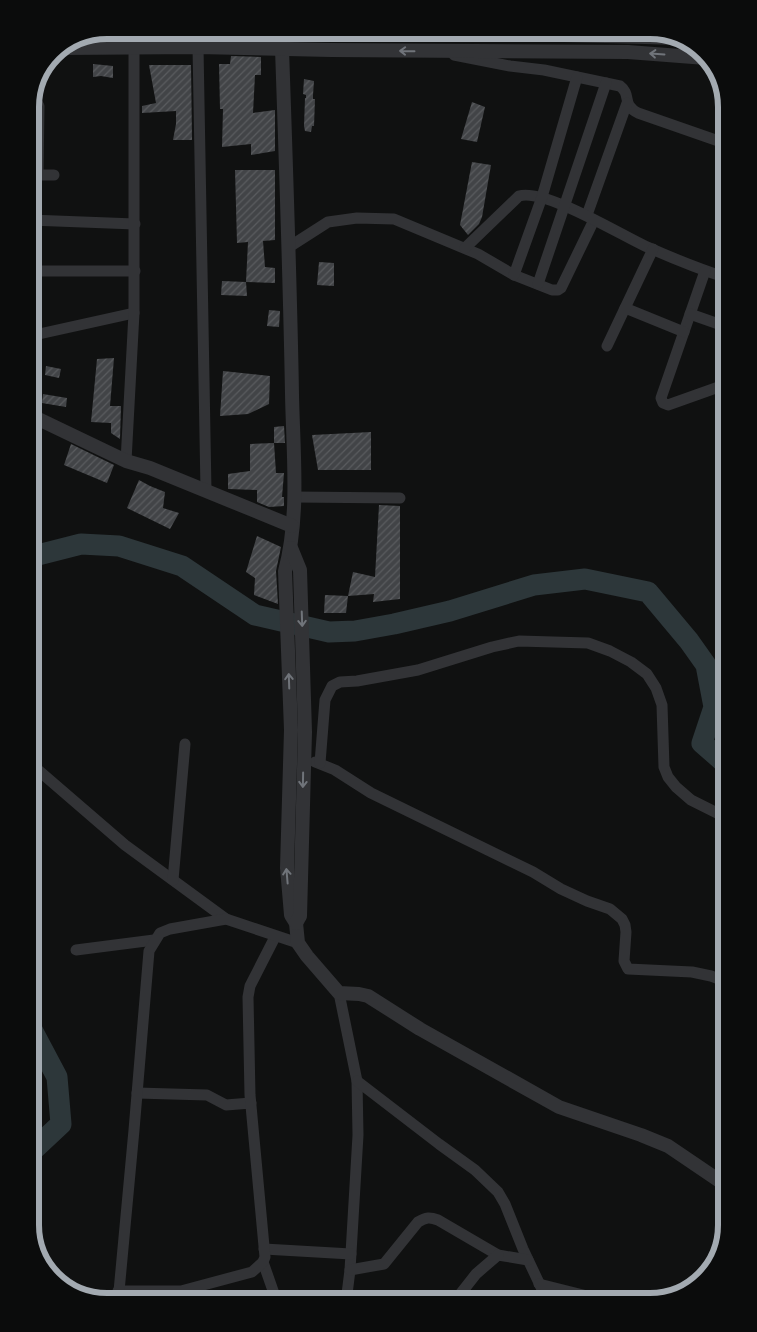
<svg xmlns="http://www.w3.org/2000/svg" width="757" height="1332" font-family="'Roboto Condensed',sans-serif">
	<defs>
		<pattern id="building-hatch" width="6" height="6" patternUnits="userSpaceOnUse" patternTransform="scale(1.25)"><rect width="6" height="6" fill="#424447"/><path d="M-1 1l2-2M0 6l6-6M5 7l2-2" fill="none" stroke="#5a5c5f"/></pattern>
	</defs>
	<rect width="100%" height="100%" fill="#101111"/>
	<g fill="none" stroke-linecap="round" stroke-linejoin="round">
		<g stroke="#2d373a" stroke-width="21">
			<path d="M30,557l51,-13 38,2 63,20 73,49 74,17 26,-1 39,-7 56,-13 84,-26 51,-6 63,13 41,49 17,24 8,42 -12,36 25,22"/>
			<path d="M30,1153l31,-29 -4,-47 -27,-51"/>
		</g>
	</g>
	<g fill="url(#building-hatch)">
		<path d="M231,56l30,1v18h-6l-2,38 22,-3v41l-24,4v-11l-29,3 1,-38h-3l-1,-45h11z"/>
		<path d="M93,64l20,2v12l-12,-2 -8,1z"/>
		<path d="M149,65h42l1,75h-19l3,-16v-13l-34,2v-7l14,-3z"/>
		<path d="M304,79l10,2 -1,14v4h2l-1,27h-2l-1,6 -6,-1 -1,-5 1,-28h1v-3l-3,-1z"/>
		<path d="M472,102l13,5 -8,35 -16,-3z"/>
		<path d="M472,162l19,3 -9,52 -3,7 -11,11 -8,-10z"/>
		<path d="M235,170h40v70l-12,1 2,26 10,1v15l-29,-1 2,-40 -11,1z"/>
		<path d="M319,262l15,1v23l-17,-1z"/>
		<path d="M222,281l24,1 1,14 -26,-1z"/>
		<path d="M269,310l11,1 -1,16 -12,-1z"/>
		<path d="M114,358l-4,48h11l-1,33 -9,-6v-10l-20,-1 6,-63z"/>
		<path d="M46,366l15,3 -2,9 -14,-3z"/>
		<path d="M223,371l47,5 -1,28 -21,10 -28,2z"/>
		<path d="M43,394l24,4 -1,9 -24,-4z"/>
		<path d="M284,426l1,17h-11v-16z"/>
		<path d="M371,432v38h-53l-6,-35z"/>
		<path d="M274,443l2,30h8l-2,24h2v9l-15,1 -12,-5v-12l-29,-1v-15l22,-3v-27z"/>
		<path d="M71,444l43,21 -7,18 -43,-18z"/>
		<path d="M139,480l11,6 15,6 -2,16 16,5 -9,16 -43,-21z"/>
		<path d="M379,505l21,1v93l-27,3 1,-8 -26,2 5,-24 22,5z"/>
		<path d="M257,536l24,11 -5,24 2,33 -24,-9 1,-17 -9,-6z"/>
		<path d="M325,595l23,1 -2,17h-22z"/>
	</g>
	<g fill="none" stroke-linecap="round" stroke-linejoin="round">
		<g stroke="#323336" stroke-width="11">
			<path d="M198,47l8,444"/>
			<path d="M454,55l56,11 34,4 76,16c12,9 1,18 18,27l89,31"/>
			<path d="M33,96l6,10 -1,69"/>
			<path d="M30,175h24"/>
			<path d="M587,215l40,-112"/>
			<path d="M30,220l105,4"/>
			<path d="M289,247l39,-25 29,-4 37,1 84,35 36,21 38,15h6l3,-2 33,-68"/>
			<path d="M465,248l54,-52c25,-8 100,38 126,50 27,12 54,23 82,32"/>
			<path d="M30,271h105"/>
			<path d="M705,271l-44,127 2,5 5,2 59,-21"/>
			<path d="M514,275l28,-78 35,-120"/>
			<path d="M538,284l68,-201"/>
			<path d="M625,308l59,24"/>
			<path d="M690,314l37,13"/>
			<path d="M30,336l104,-23"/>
			<path d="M607,346l46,-97"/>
			<path d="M126,461l8,-148v-265"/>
			<path d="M294,497l106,1"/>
			<path d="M315,762l20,8 36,23 162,79 28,17 26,12 23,8 12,10 3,6 1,7 -2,29 4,8 64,3 19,4 16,6"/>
			<path d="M30,763l95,82 101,74"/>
			<path d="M320,763l5,-63 7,-14 8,-4 17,-1 61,-11 74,-23 27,-6 69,2 22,8 21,11 16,12 9,14 6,17 2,62 4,10 8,10 15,13 36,18"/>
			<path d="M173,880l12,-136"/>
			<path d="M76,950l78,-10"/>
			<path d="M339,993l18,88 1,54 -8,135 -4,32"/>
			<path d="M357,1081l82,63 36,26 23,22 7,12 18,45 25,53"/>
			<path d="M137,1093l70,2 19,10 25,-2"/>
			<path d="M264,1249l87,5"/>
			<path d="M263,1262l14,40"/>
			<path d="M350,1270l34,-6 34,-42c8,-5 12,-5 20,-2l60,35 30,5"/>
			<path d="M539,1284l72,18"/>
			<path d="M118,1291h63l71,-19 11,-10 2,-5 -15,-162 -2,-98 2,-11 25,-49"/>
			<path d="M118,1302l16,-172 15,-179 11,-18 10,-4 56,-10 72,24"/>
			<path d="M454,1302l22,-28 22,-19"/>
		</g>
		<g stroke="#323336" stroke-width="14">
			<path d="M284,30l-2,19c4,115 8,230 10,345 1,57 8,122 -7,177l6,159 -4,138 4,47 5,8 2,20 9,13 32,37 20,1 9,2 52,33 139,78 82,28 27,11 59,40"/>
			<path d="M91,37c195,-3 391,-6 586,1"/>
			<path d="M62,48l136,-1 133,3 297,2 78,6"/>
			<path d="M30,415l96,46 24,7 142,58"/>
			<path d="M291,548l9,22 5,162 -5,184 -4,7"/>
		</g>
	</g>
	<defs><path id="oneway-shaft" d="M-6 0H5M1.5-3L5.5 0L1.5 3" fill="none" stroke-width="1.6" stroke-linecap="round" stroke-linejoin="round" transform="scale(1.25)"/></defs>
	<g stroke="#70747a">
		<use href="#oneway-shaft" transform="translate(407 51) rotate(-179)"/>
		<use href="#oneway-shaft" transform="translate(657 54) rotate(-176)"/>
		<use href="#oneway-shaft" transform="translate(302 619) rotate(88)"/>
		<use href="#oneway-shaft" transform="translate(289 681) rotate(-92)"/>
		<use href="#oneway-shaft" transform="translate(303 780) rotate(91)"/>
		<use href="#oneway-shaft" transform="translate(287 876) rotate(-95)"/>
	</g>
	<path d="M0 0H757V1332H0ZM107 39H650A68 68 0 0 1 718 107V1225A68 68 0 0 1 650 1293H107A68 68 0 0 1 39 1225V107A68 68 0 0 1 107 39Z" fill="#0b0c0c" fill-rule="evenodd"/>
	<path fill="none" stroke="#a3aab1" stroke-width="6" d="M107 39H650A68 68 0 0 1 718 107V1225A68 68 0 0 1 650 1293H107A68 68 0 0 1 39 1225V107A68 68 0 0 1 107 39Z"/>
</svg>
